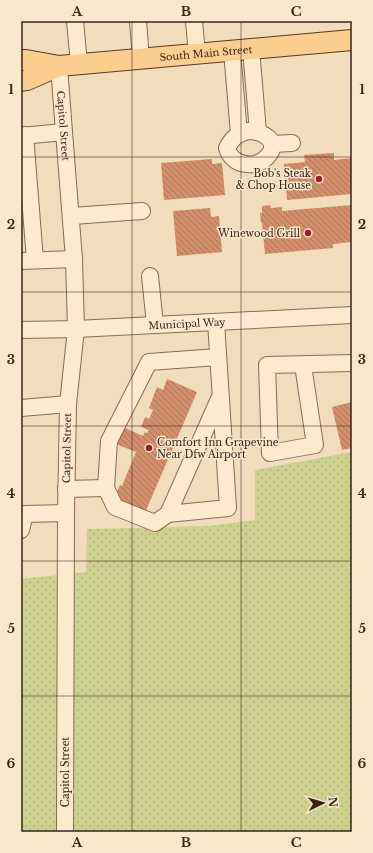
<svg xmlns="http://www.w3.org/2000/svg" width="373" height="853" font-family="'Libre Baskerville',serif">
	<defs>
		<pattern id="grass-dots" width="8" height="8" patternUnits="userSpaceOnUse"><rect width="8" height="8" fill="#ced08f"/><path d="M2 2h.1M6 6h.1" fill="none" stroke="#b2b27b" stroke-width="1.8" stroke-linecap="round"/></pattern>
		<pattern id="building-back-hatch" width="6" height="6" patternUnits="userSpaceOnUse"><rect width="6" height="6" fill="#d38e6d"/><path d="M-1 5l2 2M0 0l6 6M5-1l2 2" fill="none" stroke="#ac7459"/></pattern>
	</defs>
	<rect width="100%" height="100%" fill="#f1dcbb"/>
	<path fill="url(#grass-dots)" d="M352,452v380h-331v-253l65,-7 1,-43 122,-3 46,-6v-50z"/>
	<g fill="url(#building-back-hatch)">
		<path d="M334,153v7l18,-2v36l-65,6 -3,-36 21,-2 -1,-7z"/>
		<path d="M212,159v5l10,-1 3,32 -61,5 -3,-37z"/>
		<path d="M270,205l1,3 11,-1v4l70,-6v37l-19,2v4l-68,6 -3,-31h-1l-1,-10h2v-7z"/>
		<path d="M210,208l1,9 8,-1 3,36 -45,4 -4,-45z"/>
		<path d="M167,379l30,13 -53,123 -31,-14 7,-16 2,1 14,-34 -20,-8 7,-17 20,9 2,-4 2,1 2,-3 -8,-3 4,-10 4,2 4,-9 -4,-2 8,-21 6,3z"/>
		<path d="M352,402v46l-10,2 -10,-43z"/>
	</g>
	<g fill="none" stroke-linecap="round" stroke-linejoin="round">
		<defs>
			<g id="minor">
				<path d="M75,21l4,43"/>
				<path d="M138,21l3,38"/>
				<path d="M194,21l3,33"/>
				<path d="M251,49l7,83"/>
				<path d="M232,51l7,83"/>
				<path id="s1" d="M59,66l5,66 10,127 2,70 -8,75 -2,109 -1,319"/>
				<path d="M248,131c14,0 34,10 19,26 -12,13 -36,8 -40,-9 5,-10 10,-14 21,-17z"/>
				<path d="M25,135l10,125"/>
				<path d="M21,136l43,-4"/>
				<path d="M272,144l20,-1"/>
				<path d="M72,216l70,-5"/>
				<path d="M21,261l53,-2"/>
				<path d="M150,276l5,49"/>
				<path d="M216,322l12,186 -60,6 -13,9 -40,-16 -9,-19 3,-47 40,-79 69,-5"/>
				<path id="s2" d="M21,330l55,-1 276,-14"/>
				<path d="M303,365l12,80 -45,8 -3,-88 85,-2"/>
				<path d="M21,408l47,-4"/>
				<path d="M66,489l40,-1"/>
				<path d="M168,514l51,-115"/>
				<path d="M21,530l4,-16 41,-1"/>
			</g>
			<g id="major">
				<path id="s3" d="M21,60h5l33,6 293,-26"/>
				<path d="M21,81l6,-1 32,-14"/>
			</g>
		</defs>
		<use href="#minor" stroke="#8a6b54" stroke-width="18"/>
		<use href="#major" stroke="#573a29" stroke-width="22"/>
		<use href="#minor" stroke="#fceacf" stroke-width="16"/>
		<use href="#major" stroke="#f9ce8e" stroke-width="20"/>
	</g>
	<path fill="none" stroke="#37251a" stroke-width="1" stroke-opacity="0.55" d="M132,21v811M241,21v811M21,157h331M21,292h331M21,426h331M21,561h331M21,696h331"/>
	<g fill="#9e1f2b" stroke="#f8e7cb" stroke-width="1.5">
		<circle cx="319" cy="179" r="4"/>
		<circle cx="308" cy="233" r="4"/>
		<circle cx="149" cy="448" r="4"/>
	</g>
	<g text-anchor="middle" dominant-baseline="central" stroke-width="3" stroke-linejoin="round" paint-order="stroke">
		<g font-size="10" fill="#37251a" stroke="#f8e7cb">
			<text stroke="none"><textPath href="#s3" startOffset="186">South Main Street</textPath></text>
			<text stroke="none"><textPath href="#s1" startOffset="60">Capitol Street</textPath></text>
			<text stroke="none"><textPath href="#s2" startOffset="166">Municipal Way</textPath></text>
			<text transform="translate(67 448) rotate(-89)">Capitol Street</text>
			<text transform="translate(65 772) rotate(-90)">Capitol Street</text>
		</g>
		<g font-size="10" fill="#37251a" stroke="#f8e7cb" text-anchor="end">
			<text x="311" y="173">Bob's Steak<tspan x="311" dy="12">&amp; Chop House</tspan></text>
			<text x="300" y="233">Winewood Grill</text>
			<text x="157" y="442" text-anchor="start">Comfort Inn Grapevine<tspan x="157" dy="12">Near Dfw Airport</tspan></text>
		</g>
	</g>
	<rect width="373" height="853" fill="none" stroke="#f8e7cb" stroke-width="44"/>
	<g transform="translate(323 803) rotate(85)" stroke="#f8e7cb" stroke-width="3" paint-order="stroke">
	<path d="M0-3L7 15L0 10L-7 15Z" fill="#37251a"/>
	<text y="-6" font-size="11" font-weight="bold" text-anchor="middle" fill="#37251a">N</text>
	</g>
	<rect x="22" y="22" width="329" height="809" fill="none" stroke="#37251a" stroke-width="1.5"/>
	<g font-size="13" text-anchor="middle" font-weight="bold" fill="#37251a">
		<text x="77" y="16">A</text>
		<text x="186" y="16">B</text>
		<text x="296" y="16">C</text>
		<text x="11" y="94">1</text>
		<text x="362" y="94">1</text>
		<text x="11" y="229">2</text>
		<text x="362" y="229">2</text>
		<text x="11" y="364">3</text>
		<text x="362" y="364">3</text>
		<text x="11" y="498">4</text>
		<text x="362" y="498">4</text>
		<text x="11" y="633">5</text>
		<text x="362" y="633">5</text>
		<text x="11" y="768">6</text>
		<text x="362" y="768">6</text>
		<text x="77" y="847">A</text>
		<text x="186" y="847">B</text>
		<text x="296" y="847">C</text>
	</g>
</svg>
